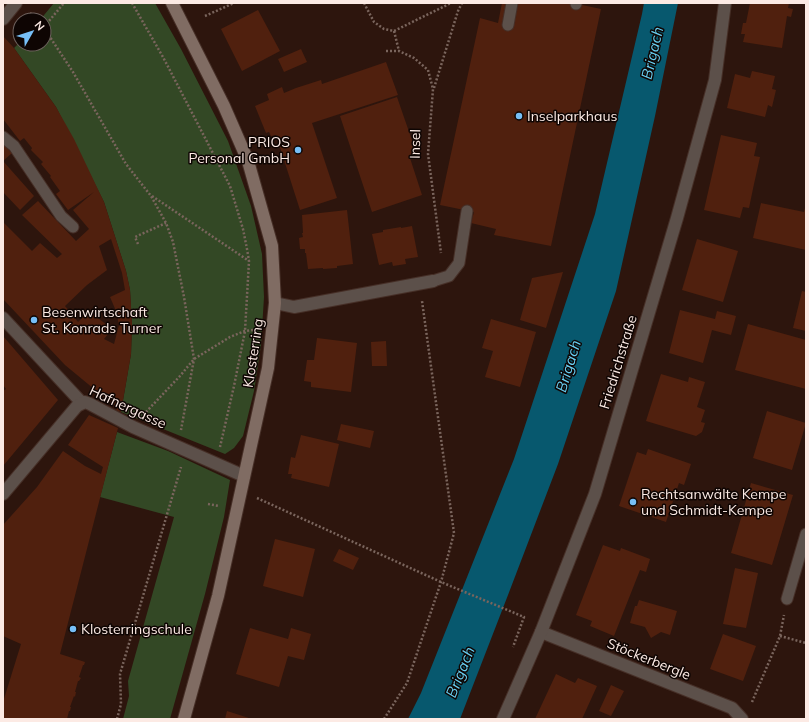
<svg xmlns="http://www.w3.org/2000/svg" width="809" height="722" font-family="Mulish,sans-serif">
	<rect width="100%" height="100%" fill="#2d150d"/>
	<g fill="#334825">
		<path d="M54,3h101l26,46 47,92 23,65 11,48 2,43 -3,48 -7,46 -11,45 -9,12 -9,6 -104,-42 10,-58 1,-30 -2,-34 -4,-19 -22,-69 -48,-95 -42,-59 6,-6v2h24v-24h-4z"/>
		<path d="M117,432l51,19 62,29 -6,37 -19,77 -35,125h-47l6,-23 -1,-15 46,-164 -74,-20z"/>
	</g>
	<path fill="#07586e" d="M644,3h34l-23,113 -39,175 -58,173 -50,131 -48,124h-52l13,-26 93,-234 81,-245 47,-200z"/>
	<g fill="#50200e" fill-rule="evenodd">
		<path d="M502,3h71l28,6 -50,237 -57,-11 2,-6 -25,-6 3,-11 -34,-7 40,-187 18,5z"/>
		<path d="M750,3h39l-1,5 5,1 -2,8 -4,-1 -5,32 -39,-6 2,-8h-4l2,-11h3z"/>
		<path d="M258,10l22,41 -38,20 -21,-42z"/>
		<path d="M3,36l11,12 42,59 18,32 30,63 22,69 4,19 2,34 -1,30 -10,58 -5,-2 1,-2 -52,-43 -62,-66v-77l29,29 8,-8 17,15 5,-4 -40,-39 16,-14 38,40 13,-12 -16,-19 21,-18 -26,18 -12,-16 4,-3 -10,-14 1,-1 -10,-12 2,-2 -12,-12 1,-2 -8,-10 -4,3 -17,-22zM111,239l11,34 3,17 -15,7 6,14 3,14 -5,19 -10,-5 8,-10 -23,-18 -11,11 -13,-16 22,-21 20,-15 -8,-24z"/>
		<path d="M301,49l6,13 -23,10 -6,-13z"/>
		<path d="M386,62l12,33 -86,28 25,75 -37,12 -24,-75 -5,1 -2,-4 -3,1 -11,-27 14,-6 -2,-6 15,-7 2,6 12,-5 25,-8 1,4z"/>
		<path d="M752,71l23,5 -3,13 4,1 -4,17 -4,-2 -3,12 -38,-9 8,-34 15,4z"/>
		<path d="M397,97l19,55 -7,3 13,40 -50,17 -32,-96z"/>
		<path d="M721,135l36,8 -3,13 6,1 -6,27 -5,24 -6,-1 -3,11 -36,-8z"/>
		<path d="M3,144l9,9 -9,8 31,35 -14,14 -17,-18z"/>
		<path d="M761,203l43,9 2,-8v46l-53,-12z"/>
		<path d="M347,210l6,54 -16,2v2l-14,1v-1l-15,1 -2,-16h-1v-4h-5l-1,-11 4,-1 -1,-4h1l-1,-18z"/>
		<path d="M412,226l6,31 -13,2 1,5 -13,2 -1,-4 -13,3 -7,-31 11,-2v-2l18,-3v1z"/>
		<path d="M697,239l41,12 -15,51 -41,-12z"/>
		<path d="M563,272l-17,56 -26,-8 12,-42z"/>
		<path d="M802,291l4,1v39l-13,-3z"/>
		<path d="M680,310l35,9 2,-8 19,5 -5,19 -19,-5 -9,33 -34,-10z"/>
		<path d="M491,319l45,13 -16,55 -35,-10 8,-26 -11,-3z"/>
		<path d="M748,324l58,16v49l-71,-19z"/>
		<path d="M3,336l55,64 -55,66v-75l3,-2 -3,-4z"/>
		<path d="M317,338l40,5 -6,49 -40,-5v-5l-7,-1 3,-21h7z"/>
		<path d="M386,341l1,25h-15l-1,-24z"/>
		<path d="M661,374l27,8 1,-5 16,5 -8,25 8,3 -4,12 4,1 -3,9 -6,4 -50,-15z"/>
		<path d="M767,411l39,12 -14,47 -39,-12z"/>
		<path d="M89,415l29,13 -58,226 25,8 -1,3h-1l-4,12 2,1 -2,3h-1l-3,11h1l-1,5 -1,-1 -4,11h1l-1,4h-1l-2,8h-64v-17l18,-58 -18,-8v-111l34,-38 26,-36 22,15 16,8 2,-7 -35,-22z"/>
		<path d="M341,424l33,7 -4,17 -33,-8z"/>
		<path d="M301,435l38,9 -10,43 -38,-9 1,-4h-4l3,-17 4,1z"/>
		<path d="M648,449l43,15 -7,21 -5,-2 -13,39 -47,-16 18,-54 9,3z"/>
		<path d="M751,483l42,12 -21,70 -41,-12z"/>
		<path d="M275,539l40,10 -12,48 -40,-11z"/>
		<path d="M603,545l17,6 1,-3 29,11 -4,13 -6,-2 -26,66 -24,-10 2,-5 -16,-6z"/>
		<path d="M339,549l20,9 -6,12 -20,-9z"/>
		<path d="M735,568l23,5 -12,55 -23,-4z"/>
		<path d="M639,600l38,11 -7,24 -9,-3 -10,6 -6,-11 -15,-4 5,-17h2z"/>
		<path d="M250,628l38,11 3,-11 20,6 -7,26 -16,-4 -9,31 -43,-13z"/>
		<path d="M723,634l33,12 -13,35 -33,-12z"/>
		<path d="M556,674l19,9 3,-5 19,8 -15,33h-47z"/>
		<path d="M611,685l13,6 -13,25 -12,-5z"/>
		<path d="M227,711l25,8h-27z"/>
	</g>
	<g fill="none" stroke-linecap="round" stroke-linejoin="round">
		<defs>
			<g id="service">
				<path d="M576,4v-1"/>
				<path d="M508,25l4,-22"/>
				<path d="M3,137l11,9 47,70 12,11"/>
				<path d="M433,281l16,-5 10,-13 8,-52"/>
				<path d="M787,599l19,-65"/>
			</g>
			<path id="pedestrian" d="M3,318l79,85"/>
			<g id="minor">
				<path d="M3,19l13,-16"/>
				<path d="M275,303l19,4 139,-26"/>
				<path d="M3,494l74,-88 8,-4 5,2 43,23 111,49"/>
				<path d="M541,632l191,76 10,11"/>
			</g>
			<path id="tertiary" d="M503,719l38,-87 54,-138 82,-276 38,-138 10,-77"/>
			<path id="secondary" d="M172,3l52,103 24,55 24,85 3,57 -7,65 -50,228 -34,123"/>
		</defs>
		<use href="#service" stroke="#462f27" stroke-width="13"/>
		<use href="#pedestrian" stroke="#462f27" stroke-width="14"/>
		<use href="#minor" stroke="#462f27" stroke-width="14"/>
		<use href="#tertiary" stroke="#462f27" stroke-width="14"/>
		<use href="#secondary" stroke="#462f27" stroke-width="14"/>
		<g stroke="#7a655d" stroke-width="2.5" stroke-dasharray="2 2" stroke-linecap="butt">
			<path d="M132,3l31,54 67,129 13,43 4,20 2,12 -4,70 -11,55 -14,61"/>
			<path d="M364,3l10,19 10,7 10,2 57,-28"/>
			<path d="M30,13l7,7"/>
			<path d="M205,16l29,-13"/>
			<path d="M44,27l20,-24"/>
			<path d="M44,28l29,44 53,92 25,32 15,27 7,19 11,55 10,62 -13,71"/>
			<path d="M394,31l5,20"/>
			<path d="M386,51h13l15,7 14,12 5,19 -5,65 13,99"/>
			<path d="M434,88l24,-77 4,-8"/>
			<path d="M152,196l97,65"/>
			<path d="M138,244l-3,-7 31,-14"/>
			<path d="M146,412l34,-36 14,-17 36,-22 15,-6 9,-1"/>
			<path d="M257,498l184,84 83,35 -11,30"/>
			<path d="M208,504l11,2"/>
			<path d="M780,636l26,7"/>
			<path d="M752,702l28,-66 4,-21"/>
			<path d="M117,719l4,-15 -1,-30 61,-207"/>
			<path d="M384,719l23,-36 34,-101 13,-49 -32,-232"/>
		</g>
		<use href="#service" stroke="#5c504a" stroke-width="11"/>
		<use href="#pedestrian" stroke="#5c504a" stroke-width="12"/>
		<use href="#minor" stroke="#5c504a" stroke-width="12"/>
		<use href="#tertiary" stroke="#5c504a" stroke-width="12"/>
		<use href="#secondary" stroke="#806c63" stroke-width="12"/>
	</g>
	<g fill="#77bff7" stroke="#0e0503" stroke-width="1.5">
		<circle cx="519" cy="116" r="4"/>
		<circle cx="298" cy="150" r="4"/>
		<circle cx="34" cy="320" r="4"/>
		<circle cx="633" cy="502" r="4"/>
		<circle cx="73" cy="629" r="4"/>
	</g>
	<g text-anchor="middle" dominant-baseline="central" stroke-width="3" stroke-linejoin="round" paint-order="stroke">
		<g font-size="14" fill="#fceae4" stroke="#0e0503" text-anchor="start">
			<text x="527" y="116">Inselparkhaus</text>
			<text x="290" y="142" text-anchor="end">PRIOS<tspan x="290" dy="16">Personal GmbH</tspan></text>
			<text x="42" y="312">Besenwirtschaft<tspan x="42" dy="16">St. Konrads Turner</tspan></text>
			<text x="641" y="494">Rechtsanwälte Kempe<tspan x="641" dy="16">und Schmidt-Kempe</tspan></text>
			<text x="81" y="629">Klosterringschule</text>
		</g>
		<g font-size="14" fill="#fceae4" stroke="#0e0503">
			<text transform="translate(415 144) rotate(-89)">Insel</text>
			<text transform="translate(253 353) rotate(-81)">Klosterring</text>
			<text transform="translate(618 362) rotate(-73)">Friedrichstraße</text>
			<text transform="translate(128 407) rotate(25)">Hafnergasse</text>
			<text transform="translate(649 659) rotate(22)">Stöckerbergle</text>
		</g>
		<g font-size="15" font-style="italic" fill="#69d0f3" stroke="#0e0503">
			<text transform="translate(652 53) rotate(-77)">Brigach</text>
			<text transform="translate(568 366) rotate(-73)">Brigach</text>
			<text transform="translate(460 672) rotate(-68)">Brigach</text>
		</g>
	</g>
	<rect width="809" height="722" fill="none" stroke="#fceae4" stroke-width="8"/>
	<g transform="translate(32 32) rotate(51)"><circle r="19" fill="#0e0503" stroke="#6d615d"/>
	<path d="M0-3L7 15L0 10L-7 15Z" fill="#77bff7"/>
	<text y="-6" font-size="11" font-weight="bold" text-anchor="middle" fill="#fceae4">N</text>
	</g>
</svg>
